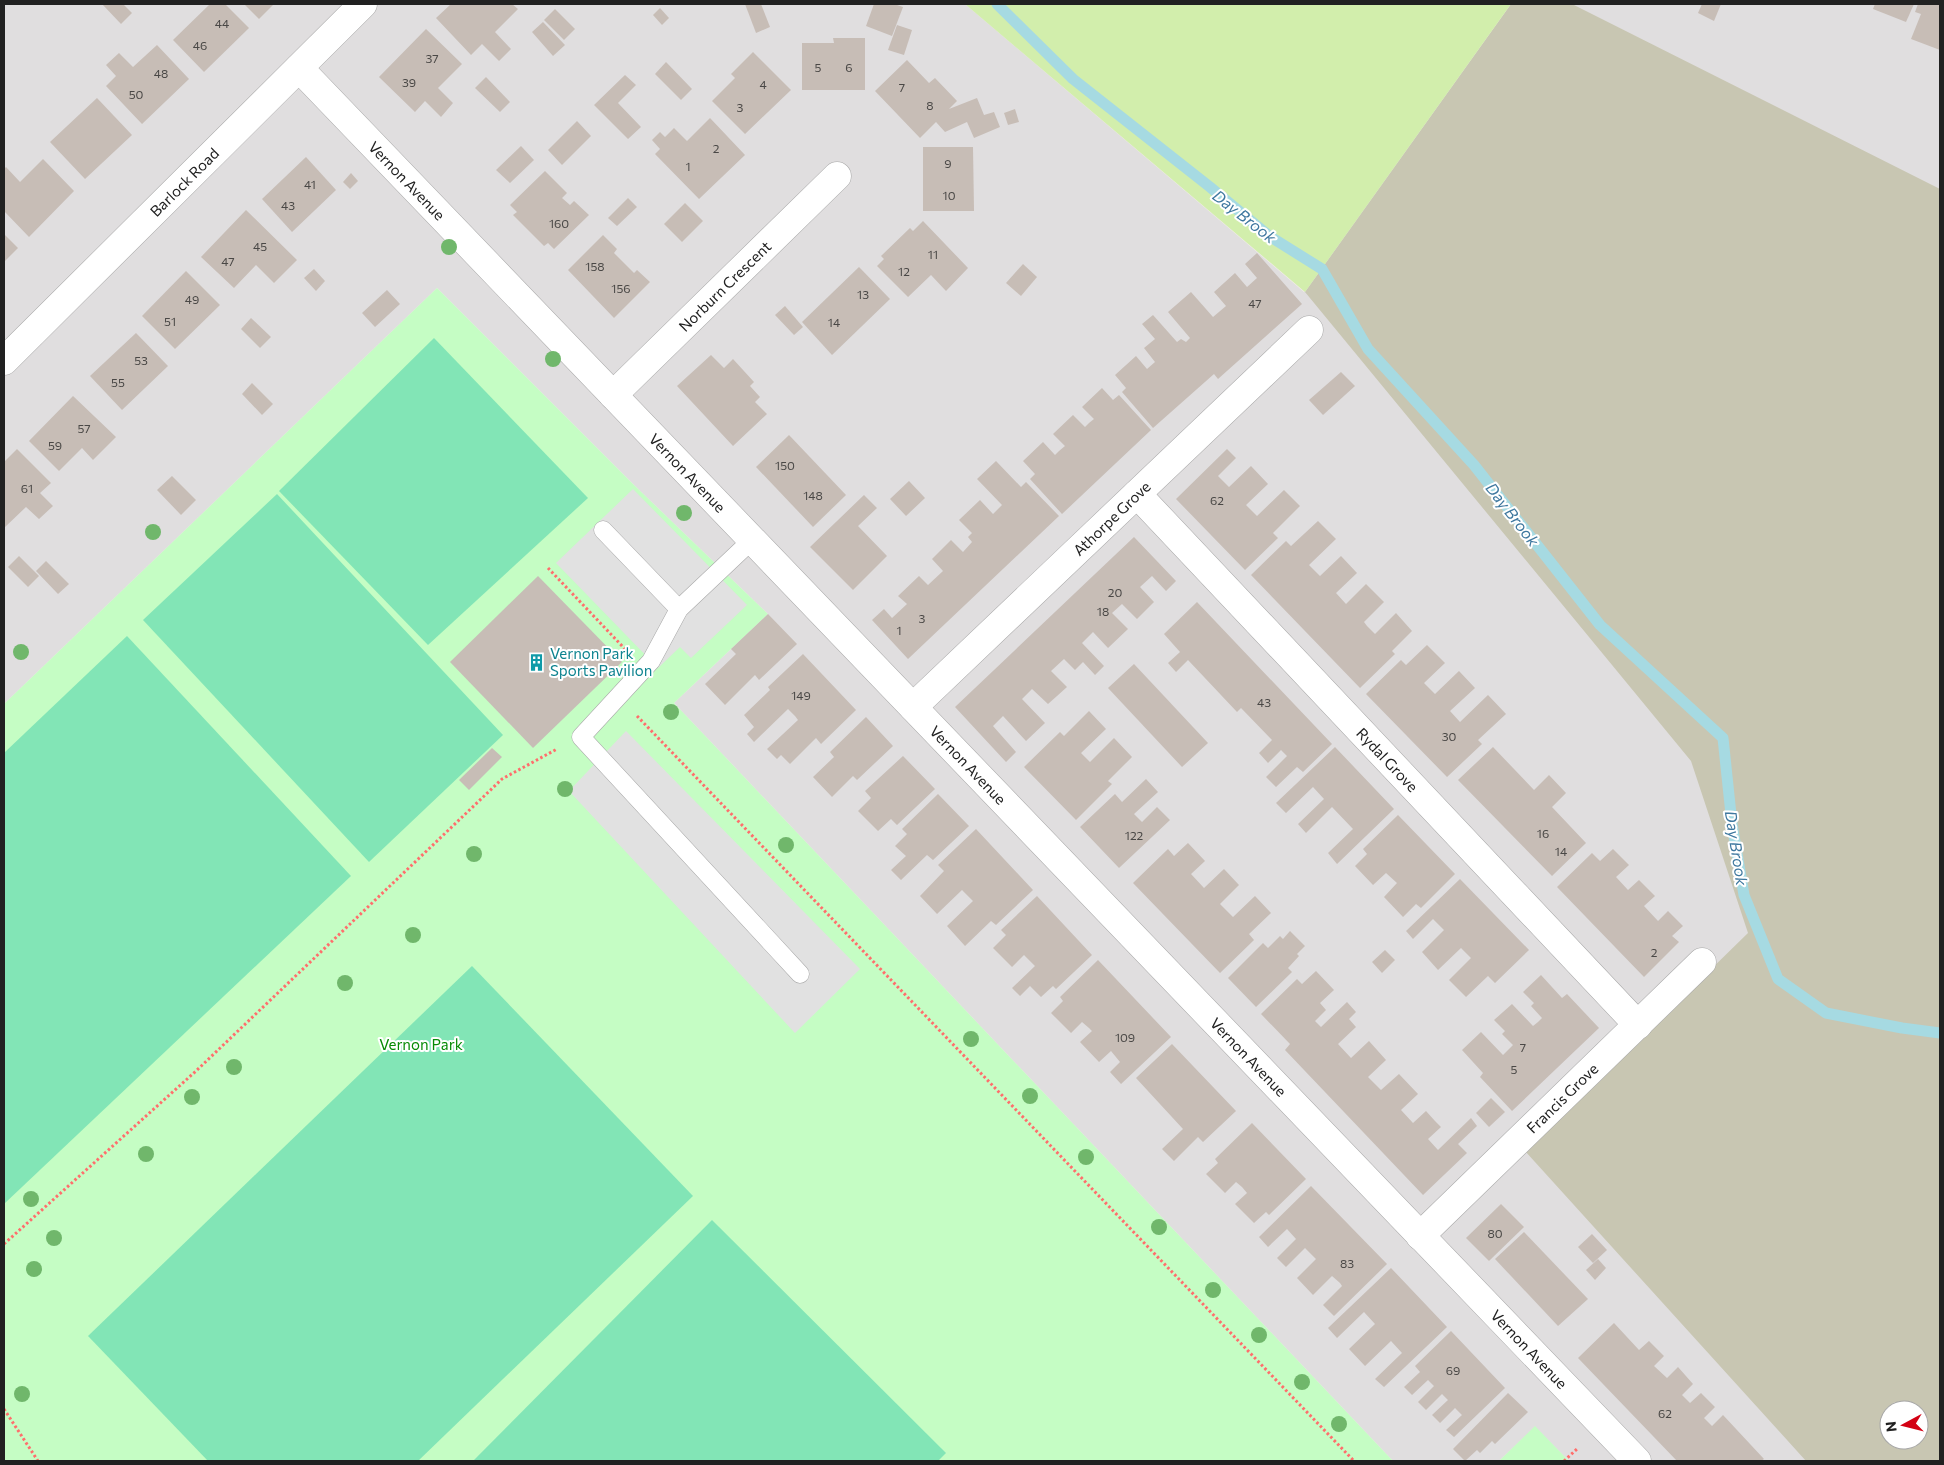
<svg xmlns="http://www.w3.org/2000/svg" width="1944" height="1465" font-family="Commissioner,sans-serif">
	<rect width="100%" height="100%" fill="#f2eee8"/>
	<path fill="#e0dedf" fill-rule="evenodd" d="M4,4h961l339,288 207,-288h429v1457h-371l-34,-34 -36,34h-106l-719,-758 94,-89 -134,-129 -197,-197 -433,416zM1889,1410h30v30h-30z"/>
	<path fill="#c8c6b2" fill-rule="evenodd" d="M1511,4h61l368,185v1272h-134l-281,-310 223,-218 -57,-172 -386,-469zM1889,1410h30v30h-30z"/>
	<path fill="#d2eeac" d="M965,4h546l-206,288z"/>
	<g fill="#c5fdc4">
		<path d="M437,288l197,197 134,129 -94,89 719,758h-1389v-757z"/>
		<path d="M1535,1426l34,35h-70z"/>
	</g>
	<g fill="#82e5b6">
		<path d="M434,338l154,160 -160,147 -149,-154z"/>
		<path d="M277,494l226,241 -134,127 -226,-242z"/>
		<path d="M127,636l224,240 -347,328v-451z"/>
		<path d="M472,966l221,230 -275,265h-210l-120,-125z"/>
		<path d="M712,1220l234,233 -8,8h-465z"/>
	</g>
	<g fill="#e1e1e1">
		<path d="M633,489l114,116 -56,53 -11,-11 -22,21 -102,-105z"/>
		<path d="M626,731l234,238 -65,64 -226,-242z"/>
	</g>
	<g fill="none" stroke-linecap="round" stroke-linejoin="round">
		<path stroke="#a6dae2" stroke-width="11" d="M997,4l76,75 137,108 59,49 53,33 46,80 106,116 126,160 123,113 9,86 12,71 34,84 48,34 76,15 38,5"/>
	</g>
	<g fill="#c7bdb6">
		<path d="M102,4h21l9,9 -11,11z"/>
		<path d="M210,4h15l24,24 -45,44 -31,-32z"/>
		<path d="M244,4h30l-15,15z"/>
		<path d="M451,4h61l6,5 -23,23 16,17 -12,12 -17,-17 -11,11 -35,-37z"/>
		<path d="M745,4h16l9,23 -14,6z"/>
		<path d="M874,4h20l9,3 -11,29 -26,-10z"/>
		<path d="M1702,4h19l-7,17 -16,-8z"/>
		<path d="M1875,4h39l-8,18 -33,-13z"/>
		<path d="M1918,4h22v46l-29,-11 10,-25 -6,-2z"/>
		<path d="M660,8l9,10 -7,7 -9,-10z"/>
		<path d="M555,9l20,20 -11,11 -20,-20z"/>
		<path d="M543,22l22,23 -12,11 -21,-24z"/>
		<path d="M897,25l15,5 -8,25 -16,-5z"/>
		<path d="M426,29l36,35 -24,24 15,15 -12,14 -16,-16 -10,11 -36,-35z"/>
		<path d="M833,38h32v52h-63v-47h32z"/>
		<path d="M157,45l32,34 -47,45 -36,-38 10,-10 -10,-11 13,-12 14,14z"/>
		<path d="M753,52l38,38 -46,44 -33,-33 23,-23 -4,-4z"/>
		<path d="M907,60l22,23 6,-5 22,23 -8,8 28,-11 7,17 10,-3 6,15 -26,11 -7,-16 -22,10 -9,-10 -16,16 -45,-47z"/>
		<path d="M666,62l26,27 -11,11 -26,-26z"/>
		<path d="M625,75l11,10 -18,18 23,24 -13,12 -34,-34z"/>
		<path d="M486,77l24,25 -10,10 -25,-24z"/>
		<path d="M97,98l35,37 -47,44 -35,-37z"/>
		<path d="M1015,109l4,13 -11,3 -4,-12z"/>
		<path d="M710,118l35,37 -46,44 -44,-45 5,-5 -8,-9 8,-8 5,5 9,-9 13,13z"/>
		<path d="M577,121l14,15 -29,29 -14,-15z"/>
		<path d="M521,146l13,14 -24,23 -14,-13z"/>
		<path d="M923,147h50l1,64h-51z"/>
		<path d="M306,157l30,33 -44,42 -30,-33z"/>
		<path d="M43,159l31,32 -45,46 -25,-26v-42l2,-2 14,15z"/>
		<path d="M545,171l22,22 -5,5 8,7 4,-4 15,14 -35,34 -6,-6 -4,3 -31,-31 4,-3 -7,-7z"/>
		<path d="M351,173l7,8 -8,8 -7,-7z"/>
		<path d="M628,198l9,9 -20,19 -9,-8z"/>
		<path d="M685,203l18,18 -21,21 -18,-18z"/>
		<path d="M246,210l51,50 -23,23 -18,-18 -22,23 -33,-31z"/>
		<path d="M923,221l45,47 -22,23 -15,-16 -23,22 -31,-31 7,-7 -3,-3 29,-28 3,3z"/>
		<path d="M4,234l14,14 -14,14z"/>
		<path d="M603,235l14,14 -3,4 20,20 3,-3 13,12 -36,36 -46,-48z"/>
		<path d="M1257,253l45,51 -84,75 -4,-5 -61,54 -31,-36 4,-4 -11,-13 21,-19 11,13 8,-7 -11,-14 11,-9 -13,-15 11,-9 24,27 4,-3 5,3 4,-4 -22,-26 23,-20 22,25 13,-11 -12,-14 21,-19 12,14 10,-9 -12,-14z"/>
		<path d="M1023,264l14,13 -16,19 -15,-13z"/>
		<path d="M859,267l31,32 -58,56 -30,-33z"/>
		<path d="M314,269l11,12 -9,10 -12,-13z"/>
		<path d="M186,271l34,34 -45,44 -33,-33z"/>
		<path d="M387,290l13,14 -25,23 -13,-14z"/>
		<path d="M785,306l18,21 -9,8 -19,-20z"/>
		<path d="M251,318l20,19 -11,11 -19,-19z"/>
		<path d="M136,333l32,33 -46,44 -32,-34z"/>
		<path d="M711,355l13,13 9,-9 21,23 -4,4 10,11 -5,5 12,12 -34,32 -56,-60z"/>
		<path d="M1341,372l14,14 -32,29 -14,-15z"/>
		<path d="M252,383l21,21 -11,11 -20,-21z"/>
		<path d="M1102,388l11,12 6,-5 32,35 -89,84 -32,-35 5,-5 -12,-13 20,-19 12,13 4,-4 6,-5 -12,-12 20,-19 12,12 4,-4 5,-4 -12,-12z"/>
		<path d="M73,396l43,41 -23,23 -11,-12 -23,23 -30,-30z"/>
		<path d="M789,435l57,60 -33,32 -57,-60z"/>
		<path d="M17,449l34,34 -11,10 13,13 -14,13 -13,-12 -22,21v-66z"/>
		<path d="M1227,449l9,9 -18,18 11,11 22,-21 17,18 -22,21 11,11 27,-26 16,16 -27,27 5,5 -33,32 -69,-71z"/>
		<path d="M996,461l25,26 5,-5 33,34 -151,143 -36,-39 12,-11 8,9 15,-14 -9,-8 21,-20 9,9 15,-14 -11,-12 19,-19 12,12 9,-10 -4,-5 4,-4 -13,-13 21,-20 13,14 9,-9 -25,-26z"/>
		<path d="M172,476l24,24 -15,15 -24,-25z"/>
		<path d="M909,481l16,17 -19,18 -16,-17z"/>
		<path d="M864,495l13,13 -19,18 29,30 -34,34 -43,-43z"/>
		<path d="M1318,521l18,18 -27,26 11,11 21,-20 16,17 -21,20 10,11 20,-20 18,18 -20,20 3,4 8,8 21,-21 16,18 -20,20 3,3 -35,34 -109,-113 35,-34 5,5z"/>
		<path d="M1134,537l42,44 -10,10 -14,-15 -12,11 14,15 -17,17 -15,-15 -10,9 16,16 -20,19 -15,-16 -11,11 22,23 -9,9 -12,-13 -8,8 -11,-11 -13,12 16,16 -10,9 -9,8 -16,-15 -10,10 23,24 -19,18 -23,-25 -10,10 23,26 -10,10 -51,-55z"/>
		<path d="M19,556l20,20 -11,11 -20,-20z"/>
		<path d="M46,561l23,23 -11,10 -22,-23z"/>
		<path d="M538,576l84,86 -89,86 -83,-86z"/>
		<path d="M1197,602l135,142 -29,28 -6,-5 -21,20 -10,-10 21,-21 -6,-6 -13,13 -9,-10 13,-13 -31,-32 -4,4 -49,-52 -12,12 -8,-9 12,-11 -16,-18z"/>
		<path d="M768,614l29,30 -38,36 -4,-5 -30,30 -20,-21 31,-30 -5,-5z"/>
		<path d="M1427,645l18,18 -21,20 11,11 24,-23 16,17 -25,23 10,11 28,-27 18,19 -28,26 4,4 -35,33 -81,-83 35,-34 5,5z"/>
		<path d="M803,654l53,56 -35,34 -5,-6 -26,26 -9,-9 -4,4 -10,-10 31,-29 -3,-4 -7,-7 -34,33 -7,-8 7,-7 -10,-12 26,-25 -2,-3z"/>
		<path d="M1134,664l74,79 -26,24 -74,-79z"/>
		<path d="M1089,711l17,18 -25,24 9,9 24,-24 18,19 -24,24 4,3 -36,36 -52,-53 36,-35 4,4z"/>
		<path d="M866,717l27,29 -36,34 -4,-4 -21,21 -19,-20 21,-20 -4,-5z"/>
		<path d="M1335,747l59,62 -57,55 -9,-11 25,-24 -21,-22 -26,26 -8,-9 26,-25 -11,-12 -27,26 -10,-10z"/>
		<path d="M1493,747l41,43 15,-15 17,18 -14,14 34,36 -34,33 -94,-96z"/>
		<path d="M492,748l10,9 -33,33 -10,-10z"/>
		<path d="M903,756l32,33 -38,36 -6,-6 -13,12 -20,-20 13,-13 -6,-7z"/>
		<path d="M1146,779l12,13 -24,22 8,8 15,-15 13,13 -51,48 -39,-41 35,-33 7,8z"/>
		<path d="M938,794l31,32 -36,34 -6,-5 -26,25 -10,-10 15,-14 -11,-10 12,-12 -5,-5z"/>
		<path d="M1398,815l57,59 -34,34 -5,-4 -13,13 -19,-20 13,-14 -11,-10 -13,12 -18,-19 12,-12 -4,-5z"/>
		<path d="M976,829l57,61 -37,35 -5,-4 -26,25 -18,-20 26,-25 -11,-11 -25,24 -17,-18 24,-25 -6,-6z"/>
		<path d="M1188,843l17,18 -14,13 13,14 20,-19 15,16 -19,19 13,13 22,-21 16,17 -22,21 5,6 -34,33 -87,-90 35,-34 6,7z"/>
		<path d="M1613,849l16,16 -13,12 12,13 11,-10 16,16 -11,10 14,15 10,-10 15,15 -11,10 7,6 -35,35 -87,-90 35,-34 8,8z"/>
		<path d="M1460,879l69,71 -34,33 -7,-7 -22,21 -17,-17 22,-22 -10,-10 -23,22 -16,-18 22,-22 -11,-11 -20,20 -7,-8z"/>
		<path d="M1037,896l55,59 -36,34 -3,-3 -12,11 -11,-11 -10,10 -8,-8 23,-22 -11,-11 -12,12 -19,-19 13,-13 -5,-5z"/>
		<path d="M1290,931l15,15 -8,8 2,2 -11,12 4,4 -36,35 -28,-29 35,-35 5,5 12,-12 3,3z"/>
		<path d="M1385,950l10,10 -13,13 -10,-11z"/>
		<path d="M1098,960l73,77 -50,47 -11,-12 10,-10 -9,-11 -12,11 -19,-20 12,-11 -3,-3 -7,-6 -11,11 -20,-20 12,-12 -3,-4z"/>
		<path d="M1316,971l18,19 -14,13 6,7 -11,11 6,6 26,-25 9,10 -7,7 7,8 -18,17 13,14 18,-17 17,19 -18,17 13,13 18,-16 19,20 -17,16 12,13 13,-12 9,10 6,6 -13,12 10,11 33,-32 6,8 -19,18 9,9 -44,42 -138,-145 5,-6 -29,-30 36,-35 5,5z"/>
		<path d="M1541,975l21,23 5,-4 32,34 -87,83 -32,-34 3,-4 -21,-23 19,-18 22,23 10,-10 -11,-11 3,-3 -11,-11 18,-16 21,22 5,-4 4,-4 -11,-12 3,-3 -11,-11z"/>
		<path d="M1172,1044l64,67 -33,31 -5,-5 -24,24 -12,-12 21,-20 -47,-51z"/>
		<path d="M1491,1098l14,14 -16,15 -13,-14z"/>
		<path d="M1252,1123l54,56 -37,36 -3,-3 -12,11 -19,-19 12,-11 -5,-6 -6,-5 -11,11 -19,-19 12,-11 -3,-4z"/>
		<path d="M1311,1186l76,78 -53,52 -11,-11 19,-19 -2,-3 -8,-7 -19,19 -16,-17 19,-19 -11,-11 -19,19 -9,-9 19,-19 -9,-10 -19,18 -9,-10z"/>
		<path d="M1501,1204l23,23 -35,34 -23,-23z"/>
		<path d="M1524,1232l64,67 -30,27 -63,-67z"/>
		<path d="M1592,1234l15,16 -14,13 -15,-16z"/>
		<path d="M1598,1259l8,9 -11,12 -9,-10z"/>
		<path d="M1391,1268l56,59 -63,60 -9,-8 27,-26 -11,-12 -26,25 -16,-17 26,-25 -11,-12 -27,26 -9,-10z"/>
		<path d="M1614,1323l25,27 10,-9 15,15 -10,10 13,12 11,-11 15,17 -11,11 8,8 11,-10 14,14 -11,11 8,8 11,-11 41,44 -3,2h-84l-99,-103z"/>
		<path d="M1451,1331l54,57 -51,49 -8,-7 16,-15 -7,-7 -15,15 -8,-8 16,-15 -6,-6 -16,16 -8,-8 16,-16 -6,-6 -16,15 -8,-8 16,-15 -5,-6z"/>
		<path d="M1508,1393l20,19 -33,32 -3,-3 -12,12 -3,-3 -12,11 -12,-12z"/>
	</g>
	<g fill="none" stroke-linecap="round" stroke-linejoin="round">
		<defs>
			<g id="lane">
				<path d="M603,530l76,79"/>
				<path d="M752,540l-73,69 -28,52 -70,76 219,237"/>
			</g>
			<g id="street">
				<path id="s1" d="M299,68l1338,1393"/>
				<path id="s2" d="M4,361l359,-357"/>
				<path id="s3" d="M613,395l224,-219"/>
				<path id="s4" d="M1137,494l501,531"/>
				<path id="s5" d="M913,707l396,-377"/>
				<path id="s6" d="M1420,1236l282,-274"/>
			</g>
		</defs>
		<use href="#lane" stroke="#a8a8a8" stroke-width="19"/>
		<use href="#street" stroke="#a8a8a8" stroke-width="29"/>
		<g stroke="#ff6e6c" stroke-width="3" stroke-dasharray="2.5 2.5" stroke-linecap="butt">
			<path d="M548,568l77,81"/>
			<path d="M637,716l717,745"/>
			<path d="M4,1244l192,-173 306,-292 55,-30"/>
			<path d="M4,1409l34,52"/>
			<path d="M1564,1461l14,-13"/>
		</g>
		<use href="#lane" stroke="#fff" stroke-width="18"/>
		<use href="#street" stroke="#fff" stroke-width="28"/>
	</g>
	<g fill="#70b76b">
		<circle cx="449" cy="247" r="8"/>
		<circle cx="553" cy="359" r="8"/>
		<circle cx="684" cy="513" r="8"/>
		<circle cx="153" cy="532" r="8"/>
		<circle cx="21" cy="652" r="8"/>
		<circle cx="671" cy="712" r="8"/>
		<circle cx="565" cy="789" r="8"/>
		<circle cx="786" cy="845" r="8"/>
		<circle cx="474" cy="854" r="8"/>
		<circle cx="413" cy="935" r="8"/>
		<circle cx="345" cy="983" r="8"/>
		<circle cx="971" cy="1039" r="8"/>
		<circle cx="234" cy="1067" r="8"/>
		<circle cx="1030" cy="1096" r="8"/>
		<circle cx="192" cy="1097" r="8"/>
		<circle cx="146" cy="1154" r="8"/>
		<circle cx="1086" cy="1157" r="8"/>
		<circle cx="31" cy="1199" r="8"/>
		<circle cx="1159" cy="1227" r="8"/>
		<circle cx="54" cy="1238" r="8"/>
		<circle cx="34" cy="1269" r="8"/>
		<circle cx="1213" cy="1290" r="8"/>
		<circle cx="1259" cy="1335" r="8"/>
		<circle cx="1302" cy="1382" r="8"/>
		<circle cx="22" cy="1394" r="8"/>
		<circle cx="1339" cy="1424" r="8"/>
	</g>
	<defs>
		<symbol id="building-bare" viewBox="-9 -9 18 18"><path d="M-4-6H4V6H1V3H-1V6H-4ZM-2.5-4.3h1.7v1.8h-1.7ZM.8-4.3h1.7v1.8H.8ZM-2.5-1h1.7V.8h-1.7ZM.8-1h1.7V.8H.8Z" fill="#0f9aa8" stroke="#fff" stroke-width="2.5" paint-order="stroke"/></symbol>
	</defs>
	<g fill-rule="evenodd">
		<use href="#building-bare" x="524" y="650" width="25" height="25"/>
	</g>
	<g text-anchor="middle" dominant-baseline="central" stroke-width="4" stroke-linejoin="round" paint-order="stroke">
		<g font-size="12" fill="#4a4846">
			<text x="222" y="23">44</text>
			<text x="200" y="45">46</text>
			<text x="432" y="58">37</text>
			<text x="818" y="67">5</text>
			<text x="849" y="67">6</text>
			<text x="161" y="73">48</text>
			<text x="409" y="82">39</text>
			<text x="763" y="84">4</text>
			<text x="902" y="87">7</text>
			<text x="136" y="94">50</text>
			<text x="930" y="105">8</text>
			<text x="740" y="107">3</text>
			<text x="716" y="148">2</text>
			<text x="948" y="163">9</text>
			<text x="688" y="166">1</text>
			<text x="310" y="184">41</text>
			<text x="949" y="195">10</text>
			<text x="288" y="205">43</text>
			<text x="559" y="223">160</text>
			<text x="260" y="246">45</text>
			<text x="933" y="254">11</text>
			<text x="228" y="261">47</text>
			<text x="595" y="266">158</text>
			<text x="904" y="271">12</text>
			<text x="621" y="288">156</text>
			<text x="863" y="294">13</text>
			<text x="192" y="299">49</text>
			<text x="1255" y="303">47</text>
			<text x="170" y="321">51</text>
			<text x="834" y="322">14</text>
			<text x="141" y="360">53</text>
			<text x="118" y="382">55</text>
			<text x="84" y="428">57</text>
			<text x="55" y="445">59</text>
			<text x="785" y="465">150</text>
			<text x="27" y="488">61</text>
			<text x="813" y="495">148</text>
			<text x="1217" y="500">62</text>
			<text x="1115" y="592">20</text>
			<text x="1103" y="611">18</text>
			<text x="922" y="618">3</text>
			<text x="899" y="630">1</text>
			<text x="801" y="695">149</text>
			<text x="1264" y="702">43</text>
			<text x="1449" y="736">30</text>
			<text x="1543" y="833">16</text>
			<text x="1134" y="835">122</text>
			<text x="1561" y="851">14</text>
			<text x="1654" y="952">2</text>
			<text x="1125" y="1037">109</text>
			<text x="1523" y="1047">7</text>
			<text x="1514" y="1069">5</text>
			<text x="1495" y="1233">80</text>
			<text x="1347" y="1263">83</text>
			<text x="1453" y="1370">69</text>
			<text x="1665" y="1413">62</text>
		</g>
		<g font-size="15" fill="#212121" stroke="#fff">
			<text stroke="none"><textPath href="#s1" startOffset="156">Vernon Avenue</textPath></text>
			<text stroke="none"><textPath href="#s2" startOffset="254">Barlock Road</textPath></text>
			<text stroke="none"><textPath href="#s3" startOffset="156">Norburn Crescent</textPath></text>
			<text stroke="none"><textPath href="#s1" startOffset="561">Vernon Avenue</textPath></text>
			<text stroke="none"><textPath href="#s5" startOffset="274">Athorpe Grove</textPath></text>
			<text stroke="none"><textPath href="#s4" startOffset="365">Rydal Grove</textPath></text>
			<text stroke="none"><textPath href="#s1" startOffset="966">Vernon Avenue</textPath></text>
			<text stroke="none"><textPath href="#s1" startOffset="1371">Vernon Avenue</textPath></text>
			<text stroke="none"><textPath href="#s6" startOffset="198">Francis Grove</textPath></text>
			<text stroke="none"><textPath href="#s1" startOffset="1776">Vernon Avenue</textPath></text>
		</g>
		<g font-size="15" fill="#0d838f" stroke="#fff" text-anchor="start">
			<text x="550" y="653">Vernon Park<tspan x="550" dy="17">Sports Pavilion</tspan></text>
		</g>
		<g font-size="15" fill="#068a05" stroke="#fff">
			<text x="421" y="1044">Vernon Park</text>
		</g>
		<g font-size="16" font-style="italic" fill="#3f789f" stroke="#fff">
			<text transform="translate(1245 216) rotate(38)">Day Brook</text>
			<text transform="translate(1513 514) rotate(52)">Day Brook</text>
			<text transform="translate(1737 848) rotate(81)">Day Brook</text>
		</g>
	</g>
	<rect width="1944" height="1465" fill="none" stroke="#212121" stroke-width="10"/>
	<g transform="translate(1904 1425) rotate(263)"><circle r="24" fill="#ffffff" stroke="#a6a6a6"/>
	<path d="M0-4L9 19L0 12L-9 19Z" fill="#d30013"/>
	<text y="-8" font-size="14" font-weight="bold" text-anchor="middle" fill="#212121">N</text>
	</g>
</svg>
